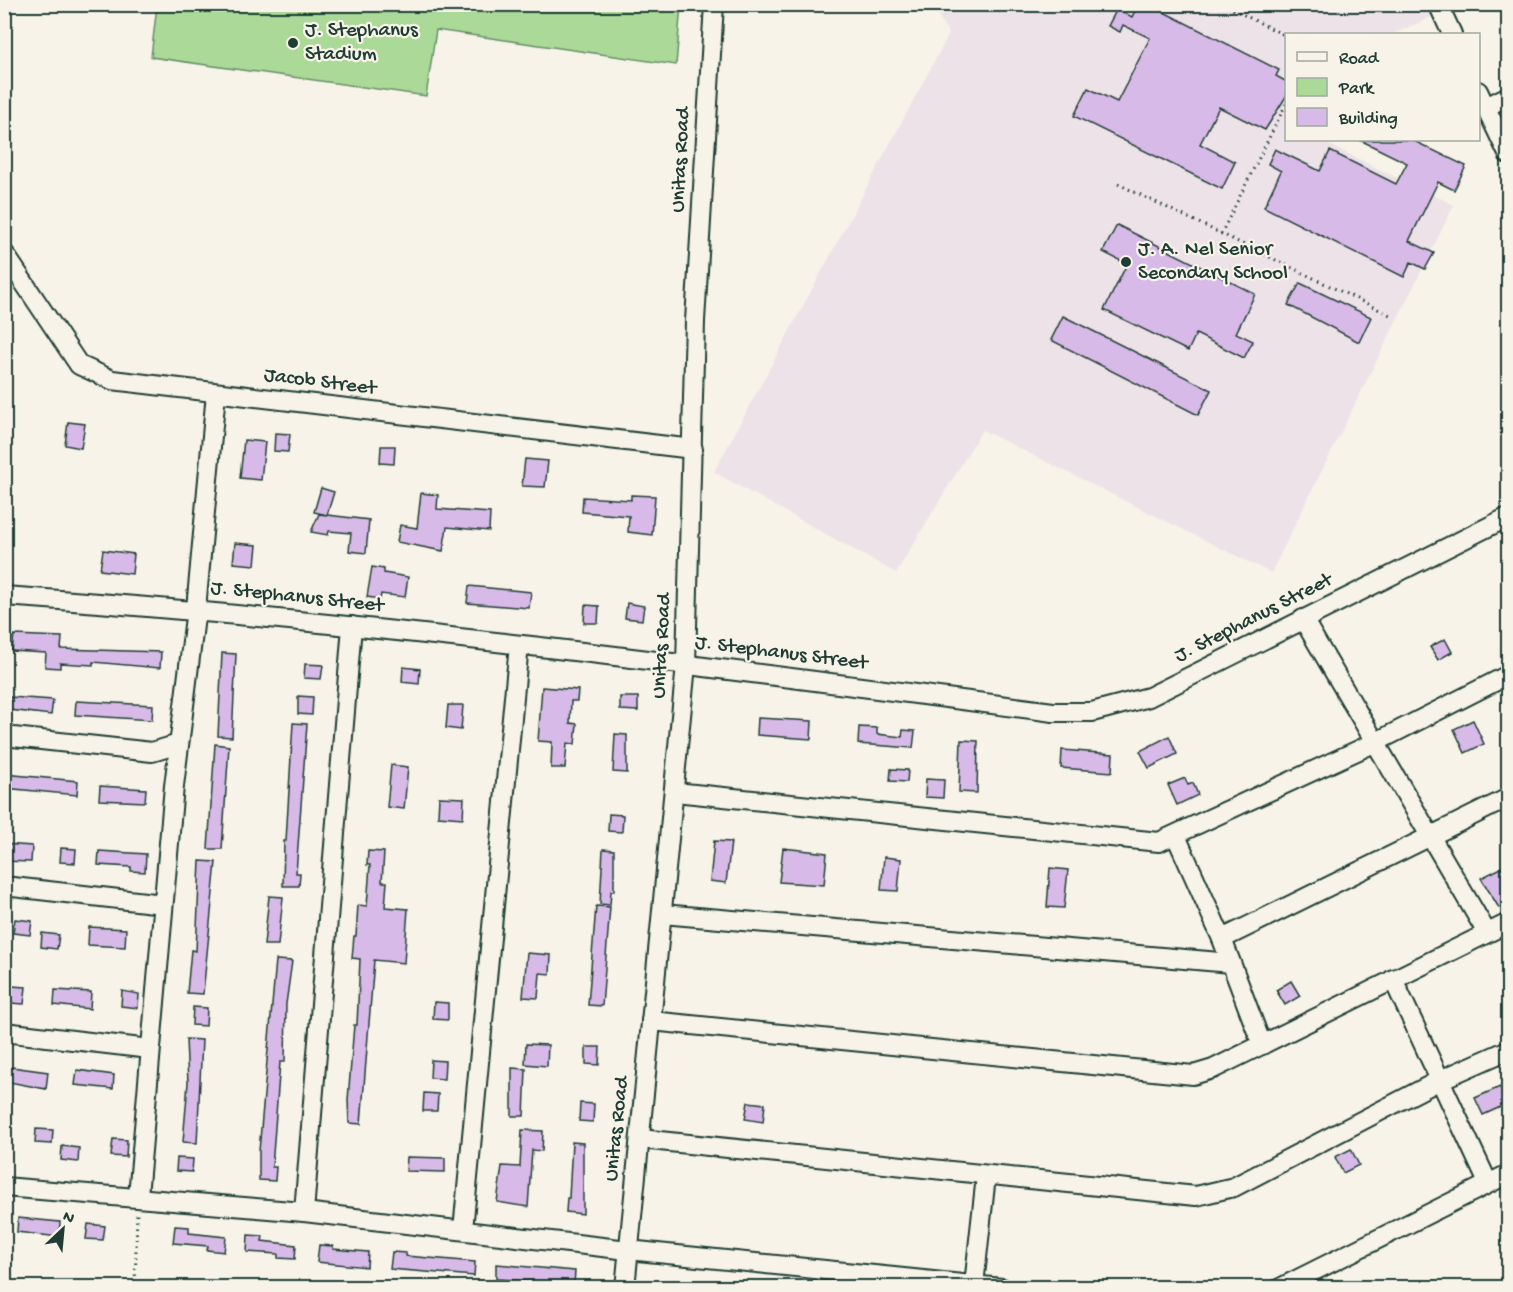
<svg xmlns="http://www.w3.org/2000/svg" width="1513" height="1292" font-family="'Gochi Hand',sans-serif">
	<rect width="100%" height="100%" fill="#f7f3e8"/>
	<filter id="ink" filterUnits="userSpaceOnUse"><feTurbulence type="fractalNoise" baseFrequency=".0167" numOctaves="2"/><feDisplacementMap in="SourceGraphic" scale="12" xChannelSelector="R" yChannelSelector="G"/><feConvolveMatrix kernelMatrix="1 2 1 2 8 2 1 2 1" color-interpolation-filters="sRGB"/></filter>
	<g filter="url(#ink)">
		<path fill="#ede2e8" d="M932,5h493l7,12 -39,17h-107v106h33l135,65 -183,368 -289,-143 -86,143 -182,-101 235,-438z"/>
		<path fill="#abd998" stroke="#658b66" stroke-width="1.5" d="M157,5v-1l524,1 -5,60 -240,-35 -10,66 -275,-39z"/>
		<g fill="#d7bae8" stroke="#1f3d34" stroke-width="1.5">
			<path d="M1138,4h10l131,66 -3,6 11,6v13l-22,35 -46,-23 -19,37 35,18 -13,27 -148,-73 14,-28 29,14 33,-64 -27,-13 -3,7 -12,-6 9,-17 15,8z"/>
			<path d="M1360,140h52l54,26 -12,24 -16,-8 -29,59 25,12 -9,16 -14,-7 -7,15 -140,-70 17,-36 -13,-7 7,-15 45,22 10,-20 66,33 11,-21z"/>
			<path d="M1117,225l138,69 -19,39 17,8 -9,17 -48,-24 -8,17 -84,-41 23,-46 -24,-12z"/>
			<path d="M1300,283l71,34 -12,25 -71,-37z"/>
			<path d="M1063,316l148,74 -13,25 -147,-75z"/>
			<path d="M68,422l17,2 -4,24 -16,-3z"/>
			<path d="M275,433l15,1 -2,18 -14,-1z"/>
			<path d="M244,440l21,2 -4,38 -21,-2z"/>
			<path d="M381,446h14l-1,18 -14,-1z"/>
			<path d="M525,459l23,2 -3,26 -23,-1z"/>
			<path d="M321,488l13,4 -7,23 -13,-3z"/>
			<path d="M421,493l17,2 -1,14 53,4 -1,18 -42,-4 -4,24 -46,-9 3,-17 17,3z"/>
			<path d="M631,495l24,1 -3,39 -24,-3 1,-16 -47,-4 1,-15 48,3z"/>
			<path d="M319,514l50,6 -3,33 -17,-2 2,-18 -22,-2 -1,4 -17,-3z"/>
			<path d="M235,543l22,2 -2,20 -22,-2z"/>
			<path d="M103,550l31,4 -2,20 -32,-4z"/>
			<path d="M372,567l12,2v4l24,4 -3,20 -24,-3 -1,5 -13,-2z"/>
			<path d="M469,586l62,6 -2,16 -62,-5z"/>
			<path d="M627,603l17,3 -2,14 -17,-2z"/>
			<path d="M585,605l14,1 -1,17h-14z"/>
			<path d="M14,635l48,2 -1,12 100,3 -1,16 -67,-6v3l-33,-2v5l-15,-1 1,-14 -34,-2z"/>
			<path d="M1445,639l7,13 -14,8 -8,-13z"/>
			<path d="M222,653l14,1 -4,83 -14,-1z"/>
			<path d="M305,664l18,1 -2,14 -17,-1z"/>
			<path d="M403,667l17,2 -1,15 -17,-2z"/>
			<path d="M542,687l36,3 -1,11h-6l-1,22 7,1 -2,20 -8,-1 -2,25h-14l1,-26 -14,-1z"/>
			<path d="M298,696l15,1 -1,18 -14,-1z"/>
			<path d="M10,697l43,3 -2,15 -42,-5z"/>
			<path d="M620,697h18v14l-18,-1z"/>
			<path d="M76,701l77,4 -1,15 -77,-5z"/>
			<path d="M448,705h15l-2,25 -15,-2z"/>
			<path d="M758,718l54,3 -1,18 -54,-4z"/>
			<path d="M1473,720l11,24 -19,9 -11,-24z"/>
			<path d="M293,723l14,1 -11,149h4l-1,13h-16l1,-45h2z"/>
			<path d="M859,727l18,1v6l25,3 1,-7 12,1 -2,17 -55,-4z"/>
			<path d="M615,734l12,1v38l-14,-1z"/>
			<path d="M1169,736l8,18 -28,14 -9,-17z"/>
			<path d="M961,740l17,1 -1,52 -18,-1z"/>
			<path d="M215,744l14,2 -7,103h-14z"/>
			<path d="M1062,750l51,4 -1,18 -51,-4z"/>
			<path d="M391,765l17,2 -4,42 -17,-2z"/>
			<path d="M891,769l17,1 -1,12 -17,-1z"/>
			<path d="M4,774l74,7 -1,14 -73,-7z"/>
			<path d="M1185,778l3,7 5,-2 5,12 -21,10 -9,-20z"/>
			<path d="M926,779l18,1 -1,18 -18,-1z"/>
			<path d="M100,786l46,3 -1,13 -46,-2z"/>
			<path d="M439,797l25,1 -1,20 -25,-2z"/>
			<path d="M609,814l14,1 -1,17 -14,-1z"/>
			<path d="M714,841l17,1 -5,41 -16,-2z"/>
			<path d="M4,844l28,2 -1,16 -27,-1z"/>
			<path d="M61,848l15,1 -1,14 -15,-1z"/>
			<path d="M783,848l44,5 -3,32 -45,-3z"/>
			<path d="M603,849l11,1v41h-3l-1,14 -10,-1z"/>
			<path d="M99,851l47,3 -1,18 -14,-1v-4l-33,-2z"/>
			<path d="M368,851l16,1 -2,30h5l-2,25 23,2 -4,54 -30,-3 -13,164 -12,-1 -1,-23 6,-75h3l3,-66 -8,-1 2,-22h2l2,-31 9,1 3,-41h-3z"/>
			<path d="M884,857l17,2 -3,32 -17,-1z"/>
			<path d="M200,861l16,1 -13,132 -16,-1 4,-43 5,1z"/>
			<path d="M1509,864v38l-10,6 -18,-30z"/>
			<path d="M1050,868l18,2 -4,38 -17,-1z"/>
			<path d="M269,896l14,1 -5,48h-14z"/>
			<path d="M596,906l14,1 -8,99 -14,-1z"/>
			<path d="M15,919l17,2 -2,14 -17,-2z"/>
			<path d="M89,927l37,2 -1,18 -37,-2z"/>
			<path d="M42,933l17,2 -2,14 -16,-2z"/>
			<path d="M527,953l24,2 -1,19 -10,-1 -2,25 -15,-1z"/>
			<path d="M276,960l16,1 -6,43 -1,58h-5l-8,105h4l-1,14 -16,-1v-29z"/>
			<path d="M1291,981l9,15 -15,9 -9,-15z"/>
			<path d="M11,986l15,1 -2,17 -14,-1z"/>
			<path d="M55,990l36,2 -1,17 -36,-4z"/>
			<path d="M122,991l17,3 -1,14 -17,-2z"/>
			<path d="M434,1002l14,1v17l-15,-1z"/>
			<path d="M193,1007l14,1 -1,18 -14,-1z"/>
			<path d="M186,1039l16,1 -5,103 -14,-1 5,-59z"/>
			<path d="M526,1044l22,1 -1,21 -22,-2z"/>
			<path d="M586,1047h14l-1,18 -13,-1z"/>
			<path d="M431,1060l14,1 -1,18 -14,-1z"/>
			<path d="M4,1066l44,6 -2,17 -42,-8z"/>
			<path d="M512,1068l14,1 -2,47h-12z"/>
			<path d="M77,1070l37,5 -1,14 -38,-4z"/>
			<path d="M1500,1087l7,17 -24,11 -8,-17z"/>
			<path d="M424,1093l14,1 -1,17h-14z"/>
			<path d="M748,1102l17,2 -2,18 -18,-3z"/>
			<path d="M580,1103l14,1 -1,18 -14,-1z"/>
			<path d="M36,1129l17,1 -1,14 -17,-1z"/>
			<path d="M522,1130l21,1 -1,20 -10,-1 -4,57 -31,-5 5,-36 18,1z"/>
			<path d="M113,1139l14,1 -1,17 -15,-1z"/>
			<path d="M572,1142l11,1v71l-17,-2 1,-14h2z"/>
			<path d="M62,1146l17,2 -1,14 -17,-2z"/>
			<path d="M1351,1149l8,16 -16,8 -8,-16z"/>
			<path d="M407,1157l38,1v14l-39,-1z"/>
			<path d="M177,1158l16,1 -1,13 -16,-1z"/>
			<path d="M18,1218l42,4 -1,15 -42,-5z"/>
			<path d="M88,1224l17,2 -2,14 -17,-1z"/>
			<path d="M175,1226l14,1v6l37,4 -2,15 -17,-2 1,-4 -35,-3z"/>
			<path d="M248,1235l15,1 -1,5 34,4 -1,14 -17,-1v-4l-31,-2z"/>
			<path d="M319,1245l14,1v3l35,3 -1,15 -50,-5z"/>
			<path d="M392,1252l14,1v3l69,6 -1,14 -84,-7z"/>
			<path d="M496,1264l79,7 -1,13 -78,-5z"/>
		</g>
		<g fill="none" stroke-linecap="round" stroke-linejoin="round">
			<defs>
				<g id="minor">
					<path d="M1438,4l14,30"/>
					<path d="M1478,91l30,63"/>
					<path d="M1486,107l22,-11"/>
					<path d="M4,253l75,112 33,15 581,69"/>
					<path d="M4,596c351,24 700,70 1049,116h39l57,-15 359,-180"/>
					<path d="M1303,619l184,314"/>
					<path d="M4,736l148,16 27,-8"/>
					<path d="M675,792l484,50 217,-100 132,-67"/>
					<path d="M1176,836l46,103 40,106"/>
					<path d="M4,886l159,18"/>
					<path d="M662,914l569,49"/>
					<path d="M1222,939l286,-141"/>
					<path d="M1393,979l95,204"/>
					<path d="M651,1021l542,54 20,-6 295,-146"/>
					<path d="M4,1032l146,17"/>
					<path d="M640,1139l556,57 38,-9 206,-107 68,-30"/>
					<path d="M4,1187l300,25 324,38 374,38"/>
					<path d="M138,1196l36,-410 22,-177 20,-216"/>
					<path d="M304,1212l48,-586"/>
					<path d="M463,1230l56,-585"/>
					<path d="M974,1285l12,-109"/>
					<path d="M625,1288l61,-623 9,-344 19,-317"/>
					<path d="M1280,1288l228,-114"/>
				</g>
			</defs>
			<use href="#minor" stroke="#1f3d34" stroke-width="22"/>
			<g stroke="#1f3d34" stroke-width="3" stroke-dasharray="1.5 4.5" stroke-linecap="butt">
				<path d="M1222,4l64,32"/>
				<path d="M1118,184l272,131"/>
				<path d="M1221,234l65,-130"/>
				<path d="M135,1288l2,-75"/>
			</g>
			<use href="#minor" stroke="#f7f3e8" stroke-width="18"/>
		</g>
	</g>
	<g fill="#1f3d34" stroke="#f7f3e8" stroke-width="2">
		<circle cx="293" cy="43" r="6"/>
		<circle cx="1126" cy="262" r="6"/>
	</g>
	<g text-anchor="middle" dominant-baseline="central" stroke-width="4.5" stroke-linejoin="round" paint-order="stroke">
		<g font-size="21" fill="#1f3d34" stroke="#f7f3e8" text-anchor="start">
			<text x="305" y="31">J. Stephanus<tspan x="305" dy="24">Stadium</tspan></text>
			<text x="1138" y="250">J. A. Nel Senior<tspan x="1138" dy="24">Secondary School</tspan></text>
		</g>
		<g font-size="21" fill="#1f3d34" stroke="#f7f3e8">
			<text transform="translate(682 160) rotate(-87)">Unitas Road</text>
			<text transform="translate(320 383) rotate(7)">Jacob Street</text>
			<text transform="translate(297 598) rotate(6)">J. Stephanus Street</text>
			<text transform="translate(1254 619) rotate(-27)">J. Stephanus Street</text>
			<text transform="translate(663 646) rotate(-87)">Unitas Road</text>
			<text transform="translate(781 654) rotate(7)">J. Stephanus Street</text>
			<text transform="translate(618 1129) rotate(-84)">Unitas Road</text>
		</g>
	</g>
	<rect width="1513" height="1292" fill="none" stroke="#f7f3e8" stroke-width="24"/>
	<rect x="12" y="12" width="1489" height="1268" fill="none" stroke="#1f3d34" stroke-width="2" filter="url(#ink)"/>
	<rect x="1285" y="33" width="195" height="108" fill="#f7f3e8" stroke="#a1aaa0" stroke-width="1.5"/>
	<rect x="1297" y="52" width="30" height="9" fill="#f7f3e8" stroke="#a1aaa0" stroke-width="1.5"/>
	<text x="1339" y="63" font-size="18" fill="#1f3d34">Road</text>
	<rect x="1297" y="78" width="30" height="18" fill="#abd998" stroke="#a1aaa0" stroke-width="1.5"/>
	<text x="1339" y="93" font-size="18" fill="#1f3d34">Park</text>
	<rect x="1297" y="108" width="30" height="18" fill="#d7bae8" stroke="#a1aaa0" stroke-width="1.5"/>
	<text x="1339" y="123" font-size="18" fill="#1f3d34">Building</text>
	<g transform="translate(63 1229) rotate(26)" stroke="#f7f3e8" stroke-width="4.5" paint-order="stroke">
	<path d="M0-4.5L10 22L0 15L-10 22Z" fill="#1f3d34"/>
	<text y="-9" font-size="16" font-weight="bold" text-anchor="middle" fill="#1f3d34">N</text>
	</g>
</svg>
